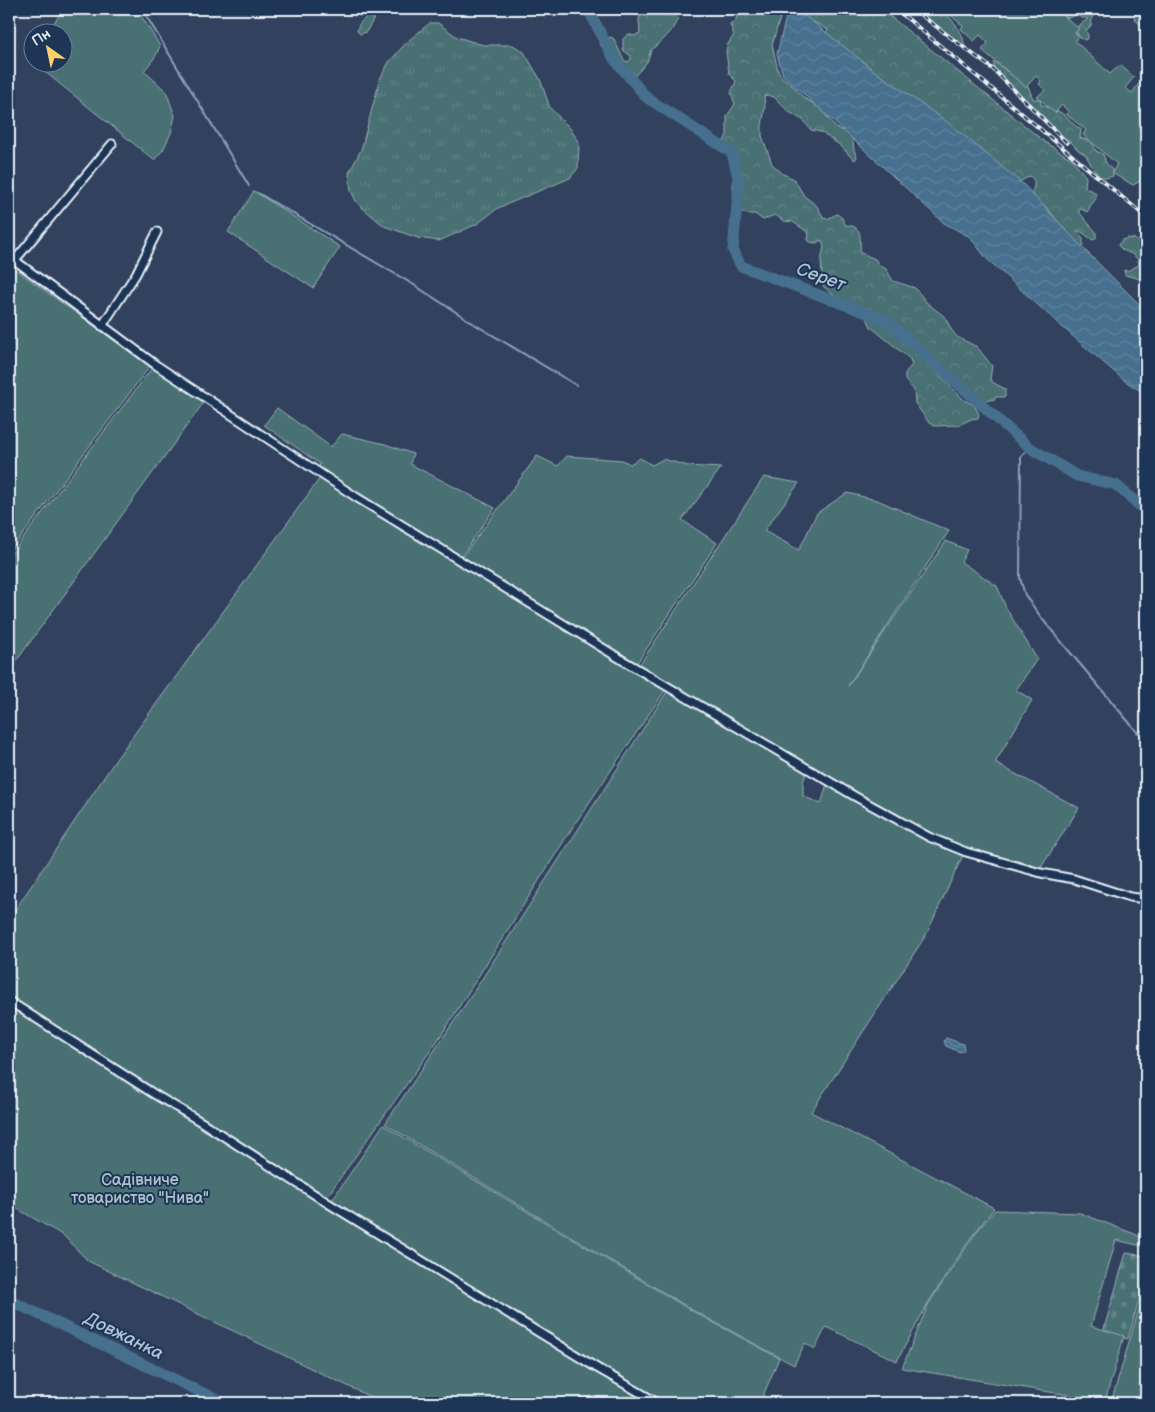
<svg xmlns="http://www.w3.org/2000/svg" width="1155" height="1412" font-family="'Balsamiq Sans',sans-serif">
	<defs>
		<pattern id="grass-tufts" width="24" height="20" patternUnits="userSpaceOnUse" patternTransform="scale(1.25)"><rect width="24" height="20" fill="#486f73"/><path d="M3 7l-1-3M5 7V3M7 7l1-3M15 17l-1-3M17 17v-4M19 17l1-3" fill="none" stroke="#628488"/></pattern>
		<pattern id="forest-crowns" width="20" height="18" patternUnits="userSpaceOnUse" patternTransform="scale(1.25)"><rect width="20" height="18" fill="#486f73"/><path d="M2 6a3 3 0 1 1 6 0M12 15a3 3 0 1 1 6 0" fill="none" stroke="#628488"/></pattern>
		<pattern id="cemetery-stones" width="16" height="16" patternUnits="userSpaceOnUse" patternTransform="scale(1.25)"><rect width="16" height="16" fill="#486f73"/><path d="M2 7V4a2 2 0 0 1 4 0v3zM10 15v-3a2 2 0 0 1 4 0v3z" fill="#628488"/></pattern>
		<pattern id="water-waves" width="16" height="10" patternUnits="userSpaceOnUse" patternTransform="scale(1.25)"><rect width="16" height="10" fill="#466f8e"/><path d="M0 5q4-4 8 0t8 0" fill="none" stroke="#61849f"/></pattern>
	</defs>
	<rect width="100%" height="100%" fill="#32425e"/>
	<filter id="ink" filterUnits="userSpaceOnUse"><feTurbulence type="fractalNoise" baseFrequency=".02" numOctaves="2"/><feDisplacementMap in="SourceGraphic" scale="10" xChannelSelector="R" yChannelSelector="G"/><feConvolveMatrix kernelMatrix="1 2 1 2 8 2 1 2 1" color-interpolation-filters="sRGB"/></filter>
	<g filter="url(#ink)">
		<path fill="url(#grass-tufts)" stroke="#98b0b6" d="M430,23h8l19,14 26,8h30l11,7 16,27 10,29 20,20 9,15 -1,25 -8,10 -72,30 -21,16 -38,17 -21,-3 -34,-12 -27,-23 -6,-12 -2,-18 12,-23 19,-71 9,-17 19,-21z"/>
		<g fill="url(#forest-crowns)" stroke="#98b0b6">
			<path d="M373,9h6v1l-13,22 -6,2 -3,-3c1,-9 8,-13 15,-17z"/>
			<path d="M643,9h31l4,10 -7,12 -7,8 -13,11 -4,12 -14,16 -3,-1 -20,-18 -10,-15 1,-3 10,-4 3,2 9,20 2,2 3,1 3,-3v-3l-8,-6v-11l5,-5 6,2 6,-3 -1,-14z"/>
			<path d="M745,9h41l-4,2 -10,34 6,25 3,6 13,11 10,11 15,9 17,21 11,4 5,4 2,14 3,7 -2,3 -5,-4 -9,-10 -20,-14 -10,-2 -8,-10 -14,-8 -15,-15 -7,-2 -3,1 1,11 -3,19v10l10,28 11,10 11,5 10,17 12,9 8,13 3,1 10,-5 5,4 3,7c21,1 13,15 16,28l14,6 4,6 7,4 7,12 22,7 12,15 18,14 7,14 5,6 20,10 15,19 -2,13 2,3 13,7v8h-10v2l-10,2 -6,-2 -43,-36 -7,-3 -3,1 38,39 10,5 5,9 -1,4 -7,1 -12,6 -24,1 -6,-3 -14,-20 -1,-13 -9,-10v-7l7,-8 -2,-6 -39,-32 -4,-9 3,-2 28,17 3,-1c-9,-14 -24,-18 -39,-23 -3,-2 -8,-1 -11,-3 -11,-5 -20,-13 -28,-20l-2,-25 3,-14 -2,-7 -6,3 -6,-1 -2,-2 1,-7 -16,-11 -9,-1 -9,-6 -12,5 -8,-6h-8l-12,-6 -2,-21 1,-20 -10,-26 3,-6v-19l8,-12c-6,-16 -4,-9 1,-23l-7,-7 -3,-23 2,-7 6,-9 -4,-10 6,-4v-3z"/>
			<path d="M794,9h87l165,134 27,17 13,17 -1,11 10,4 1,7 -6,7 -1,4 -2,2 -6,-3 -3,2 18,21v6l-3,2c-6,-3 -10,-9 -16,-9l6,8v7l-3,1c-14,-13 -23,-28 -35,-41h-7l-7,-13c4,-6 5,-13 -1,-17l-11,6 -189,-143 -4,-7 2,-2 -12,-7 -10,-2z"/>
			<path d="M909,9h32c9,8 23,22 23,36h-4l-24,-21z"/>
			<path d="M1064,9h28l-1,4 2,2 -2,10 -5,6 2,4v3l-3,2 -5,-2 -4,-7 2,-5 10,-7 -1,-1h-5l-6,-3 -8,3 -4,-2z"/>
			<path d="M1122,9h21l3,3v14l-4,1 -8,-9 2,-4 -2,-3 -13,1z"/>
			<path d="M994,62l34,24 5,13h7l1,6c7,2 14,4 20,8 8,4 12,13 20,16l-1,9 11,3 5,10 7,3 3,9 7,8v5l-7,2 -7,-2 -7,-9 -6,-12 -8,-5 -7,-8 -19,-13 -6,-10 -17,-17 -32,-30 -3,-5z"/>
			<path d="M1128,238l7,1 11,11v27l-6,2 -15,-4 -1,-5 3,1 12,-6c-1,-14 -15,-10 -21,-20l4,-5z"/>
		</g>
		<path fill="url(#cemetery-stones)" stroke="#98b0b6" d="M1126,1253l20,3v19l-18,64 -25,-7z"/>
		<g fill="#486f73" stroke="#98b0b6">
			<path d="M64,9h73l23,37 -5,11 -11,14 22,20 9,25 -4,17 -8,17 -9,10 -120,-97 28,-1v-30h-15z"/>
			<path d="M944,9h116l3,3 -1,2 17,15 -4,4 4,3 -4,5 35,33 10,-9 14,12 -9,11 7,5 12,-16 2,2v99l-13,7 -21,-12 5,-9 -34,-29 3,-5 -19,-15 1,-4 -6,-6 -7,8 -18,-16 8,-7 -6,-6 2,-3 -5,-5 -10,11 -44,-37 6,-7 -8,-8 -6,6 -13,-12 2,-3z"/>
			<path d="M254,191l86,56 -27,41 -85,-56z"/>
			<path d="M9,265l141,101 -141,187z"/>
			<path d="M152,368l52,34 -195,269v-114z"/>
			<path d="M277,408l54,39 11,-13 43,10 28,10 -3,10 85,44 -35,50 -142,-88 2,-6 -56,-39z"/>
			<path d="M537,456l21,10 9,-10 55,4 8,4 10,-6 12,7 11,-6 25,7 33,2 -39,52 35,23 -82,123 -174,-107z"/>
			<path d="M764,477l35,6 -35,48 35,19 18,-37 30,-20 30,7 72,31 -101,155 98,-145 21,9 -6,12 36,24 9,22 31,51 -21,31 16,10 -37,63 84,45 -39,61 -62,-14 -40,-17 -40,-24 -100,-53 -160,-94z"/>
			<path d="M320,478l346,211 -92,136 -134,212 -114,161 -317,-201v-78l108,-161z"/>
			<path d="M668,690l139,81 -4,11v14l18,8 6,-20 137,69 -38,82 -115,177 183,96 -24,31 -42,64 -31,58 -71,-34 -11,22 -10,-6 -11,22 -100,-54 -309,-187 82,-122z"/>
			<path d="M9,1004l645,399h-271l-295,-142 -24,-25 -55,-32z"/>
			<path d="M383,1125l311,187 85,46 -19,45h-95l-189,-113 -144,-90z"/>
			<path d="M995,1210l85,3 57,22 9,8v4l-30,-7 -25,86 33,10 -19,65 -203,-33 26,-63 49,-74z"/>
			<path d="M1146,1285v118h-35z"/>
		</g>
		<g fill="url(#water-waves)" stroke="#87a3b8">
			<path d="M799,11l77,61 74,52 73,60 57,61 66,66v79l-2,3 -19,-12 -65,-56 -74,-67 -16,-21 -26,-14 -161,-148 -6,-21 10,-41z"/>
			<path d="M946,1038l17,6 1,6 -4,2 -14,-6 -2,-5z"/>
		</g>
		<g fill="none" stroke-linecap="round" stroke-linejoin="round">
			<g stroke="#87a3b8" stroke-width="2">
				<path d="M142,9l107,177"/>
				<path d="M258,193l156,92 65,42 97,58"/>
				<path d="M1029,447l-8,10 -1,121 5,17 18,25 95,113 8,-4"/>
			</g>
			<g stroke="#466f8e" stroke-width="11">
				<path d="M588,9l26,50 33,39 85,55 7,29 -6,68 8,16 145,54 143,127 48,29 39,9 30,26"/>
				<path d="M9,1300l215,103"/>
			</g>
			<defs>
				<g id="minor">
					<path d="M1144,9l2,2"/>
					<path d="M9,256l147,109 200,132 268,164 232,136 73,40 37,15 75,21 33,6 56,18 16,2"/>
					<path d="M15,260l97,-116"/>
					<path d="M102,326l34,-52 21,-42"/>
					<path d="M9,1001l145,93 49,29 128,82 266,163 61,35"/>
				</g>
			</defs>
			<use href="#minor" stroke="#e8f1f8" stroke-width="11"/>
			<use href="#minor" stroke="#1d3557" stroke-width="7"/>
			<defs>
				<g id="rail">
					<path d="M896,9l250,208"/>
					<path d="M913,9l81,61 73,73"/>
				</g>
			</defs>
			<use href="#rail" stroke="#e8f1f8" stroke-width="4"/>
			<use href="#rail" stroke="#1d3557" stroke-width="2" stroke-dasharray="5.5" stroke-linecap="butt"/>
		</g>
	</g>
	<g text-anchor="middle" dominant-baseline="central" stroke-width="4" stroke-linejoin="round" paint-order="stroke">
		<g font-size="16" fill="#b0c4c9" stroke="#1d3557">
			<text x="140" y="1180">Садівниче<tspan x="140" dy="18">товариство "Нива"</tspan></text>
		</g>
		<g font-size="18" font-style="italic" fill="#afc4d3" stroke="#1d3557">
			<text transform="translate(821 277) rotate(20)">Серет</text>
			<text transform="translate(124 1336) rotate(26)">Довжанка</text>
		</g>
	</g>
	<rect width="1155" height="1412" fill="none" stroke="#1d3557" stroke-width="30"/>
	<rect x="15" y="15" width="1125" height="1382" fill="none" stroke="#e8f1f8" stroke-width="2" filter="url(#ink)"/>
	<g transform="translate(48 48) rotate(327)"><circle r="24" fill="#1d3557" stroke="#6e8097"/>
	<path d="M0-4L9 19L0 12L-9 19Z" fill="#ffd166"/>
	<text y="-8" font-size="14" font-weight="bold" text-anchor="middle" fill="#e8f1f8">Пн</text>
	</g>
</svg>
